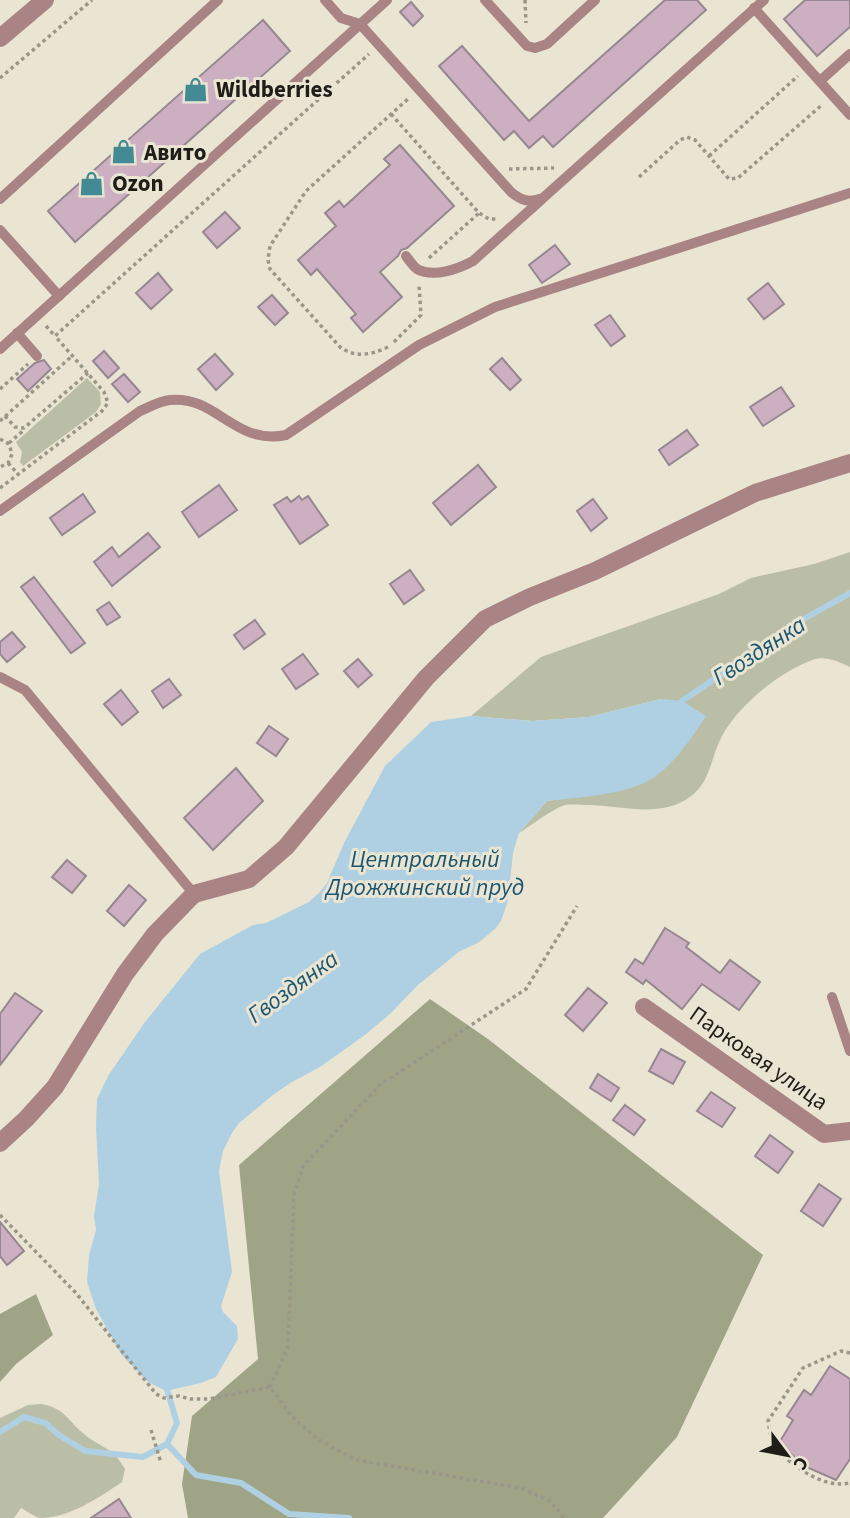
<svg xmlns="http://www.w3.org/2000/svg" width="850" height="1518" font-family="'Source Sans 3',sans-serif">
	<rect width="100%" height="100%" fill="#eae5d3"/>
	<g fill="#babea7">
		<path d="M87,378l13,14 1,12 -5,8 -73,54 -3,-4 2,-10 -6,-10z"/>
		<path d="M850,552v115c-10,-5 -24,-11 -35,-8 -35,12 -76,46 -93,77 -11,20 -11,46 -32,61 -31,22 -69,8 -103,8 -7,0 -16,-1 -22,0 -13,4 -33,20 -46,28l28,-32 52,-7 62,-95 -72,18 -56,4 -62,-5 70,-59 178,-63 32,-16 63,-14z"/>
		<path d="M41,1404c24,4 26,16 43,30 19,16 27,11 41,35l-3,13c-22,15 -53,36 -81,36 -7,-1 -14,-7 -20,-10l-7,10h-14v-100l28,-13z"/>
	</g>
	<g fill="#a0a486">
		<path d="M430,999l58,40 275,216 -86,182 -74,81h-415l-6,-34 10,-68 66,-57 -19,-194z"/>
		<path d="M36,1294l17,41 -37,29 -16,18v-68z"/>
	</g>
	<path fill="#afd0e2" d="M661,699l21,2 24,15c-16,24 -35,54 -62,67 -29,13 -66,14 -97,18l-28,32 -6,20 -5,48 -7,20 -6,8 -17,14 -18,8 -42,34 -28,29 -25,21 -45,32 -28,15 -19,13 -34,28 -7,10 -9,18 -4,20 13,101 -11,34 2,6 14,14 1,13 -22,38 -15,6 -35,8 -18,-9 -27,-28 -25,-45 -9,-27 2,-27 7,-25 -2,-14 5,-32 -3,-57 1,-28 11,-23 37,-54 55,-68 53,-29 13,-2 43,-21 10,-9 8,-10 17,-40 41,-77 46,-44 40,-6 62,5 56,-4z"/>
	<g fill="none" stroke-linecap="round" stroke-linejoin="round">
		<g stroke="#afd0e2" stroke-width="6">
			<path d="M677,707l5,-6 120,-81 48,-27"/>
			<path d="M0,1432l24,-15 21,6 14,12 26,16 58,6 24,-13 10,-21 -11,-37"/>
			<path d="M167,1444l29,31 45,8 48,31 60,4"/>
		</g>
	</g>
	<g fill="#cdafc2" stroke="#968791" stroke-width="2">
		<path d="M665,0h32l9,10 -153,137 -10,-11 -14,12 -15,-17 -10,9 -65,-74 23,-20 67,75z"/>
		<path d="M805,0h45v27l-33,29 -33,-37z"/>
		<path d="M411,2l12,14 -10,10 -13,-14z"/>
		<path d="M263,20l27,31 -215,191 -27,-31z"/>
		<path d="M400,145l54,61 -47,42 -6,2 -3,6 -18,16 22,25 -39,35 -12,-14 5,-4 -39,-45 -6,6 -13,-15 38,-34 -11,-13 14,-12 5,6 46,-42 -6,-6z"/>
		<path d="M225,212l15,16 -23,20 -14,-16z"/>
		<path d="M555,245l15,19 -28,19 -13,-18z"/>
		<path d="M158,273l14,17 -21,19 -15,-16z"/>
		<path d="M768,283l16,21 -20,15 -16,-20z"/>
		<path d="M272,295l16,18 -13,12 -17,-18z"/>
		<path d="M610,315l15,21 -14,10 -16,-21z"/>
		<path d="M104,351l15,17 -11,10 -15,-17z"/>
		<path d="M215,354l18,20 -17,16 -18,-21z"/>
		<path d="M502,358l19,22 -11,10 -20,-21z"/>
		<path d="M44,360l7,9 -23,22 -11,-12 18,-16z"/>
		<path d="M124,374l16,18 -12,10 -16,-18z"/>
		<path d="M781,387l13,19 -31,20 -13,-19z"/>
		<path d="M687,430l11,15 -29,20 -10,-15z"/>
		<path d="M478,465l18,22 -45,38 -18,-22z"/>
		<path d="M219,485l18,25 -38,27 -17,-25z"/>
		<path d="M83,494l12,18 -33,23 -12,-17z"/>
		<path d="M299,496l3,4 6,-4 20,29 -28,19 -26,-39 13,-8 4,5z"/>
		<path d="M593,499l14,19 -16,13 -14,-20z"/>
		<path d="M148,533l12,14 -48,39 -18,-24 18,-15 7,10z"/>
		<path d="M410,570l14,20 -20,14 -14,-20z"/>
		<path d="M34,577l51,66 -14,10 -50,-66z"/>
		<path d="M109,602l11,15 -13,8 -10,-15z"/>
		<path d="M255,620l10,14 -21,15 -10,-14z"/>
		<path d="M12,632l13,15 -18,15 -7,-8v-12z"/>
		<path d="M303,654l15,20 -22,15 -14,-20z"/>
		<path d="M358,659l14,16 -14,12 -14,-16z"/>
		<path d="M169,679l12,16 -18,13 -11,-17z"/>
		<path d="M121,690l17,22 -16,13 -18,-21z"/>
		<path d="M269,726l19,13 -12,17 -19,-13z"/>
		<path d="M236,768l27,33 -50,49 -29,-32z"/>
		<path d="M67,860l19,16 -14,17 -20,-16z"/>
		<path d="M129,885l17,15 -22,26 -17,-15z"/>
		<path d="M665,928l24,15 -3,4 34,26 10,-13 30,22 -21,28 -37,-26 -20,25 -36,-29 -3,4 -17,-12 9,-13 8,5z"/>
		<path d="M588,988l19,15 -24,28 -18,-16z"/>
		<path d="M15,993l27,18 -42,54v-51z"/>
		<path d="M661,1049l24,13 -12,22 -24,-13z"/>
		<path d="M598,1074l21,14 -8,13 -21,-13z"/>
		<path d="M711,1092l24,16 -13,19 -25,-16z"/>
		<path d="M625,1105l20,15 -11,15 -21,-15z"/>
		<path d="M770,1135l23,17 -15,21 -23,-17z"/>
		<path d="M819,1184l22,15 -18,27 -22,-15z"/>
		<path d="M0,1222l24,29 -17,14 -7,-9z"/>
		<path d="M830,1366l20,13v80l-14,21 -32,-14 -25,-23 14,-23 -6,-4 17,-26 7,5z"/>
		<path d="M119,1499l12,19h-40z"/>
	</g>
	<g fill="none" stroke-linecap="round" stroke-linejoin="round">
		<g stroke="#9a9689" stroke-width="3.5" stroke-dasharray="3.5 3.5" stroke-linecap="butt">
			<path d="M525,0l1,23"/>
			<path d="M0,78l92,-78"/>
			<path d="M391,114l88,99 10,6h8"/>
			<path d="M709,156l89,-80"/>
			<path d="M509,169l45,-1"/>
			<path d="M639,177l41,-37 7,-3 8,3 34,39 9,-1 85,-74"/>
			<path d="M429,258l50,-45"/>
			<path d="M46,326l9,10 314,-282"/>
			<path d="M394,342l27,-27 -2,-30"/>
			<path d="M388,347c-17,8 -33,11 -48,0l-70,-78 -2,-9 2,-14 36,-55 103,-93"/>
			<path d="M0,389l28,-25"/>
			<path d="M5,416l10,11 9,1 64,-55"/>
			<path d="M0,421l72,-65"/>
			<path d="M0,439l9,5 3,10 -4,9 -8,4"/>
			<path d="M9,443l15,-13"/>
			<path d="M8,463l10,11"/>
			<path d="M0,488l102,-77 6,-8 -4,-11 -49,-56"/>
			<path d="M0,1215l76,78 80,101 8,4 15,-2 11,3h19l61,-12 22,29 27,24 37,20 165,28 27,12 12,12 3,6"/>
			<path d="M850,1353l-9,-2 -38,17 -35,53 5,27c21,17 48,41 77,35"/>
			<path d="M270,1387l18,-40 6,-153 9,-28 77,-81 146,-96 51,-83"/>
			<path d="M151,1430l10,33"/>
		</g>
		<g stroke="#aa8485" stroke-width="10">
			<path d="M325,0l16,18 19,6 151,168c11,9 18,11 32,6l221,-198"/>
			<path d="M485,0l42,46 8,2 12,-4 48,-44"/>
			<path d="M754,8l96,107"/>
			<path d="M820,81l30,-27"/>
			<path d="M0,199l218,-199"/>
			<path d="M0,230l59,66"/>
			<path d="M406,256c3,4 7,10 11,13 17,9 41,0 56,-8l68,-61"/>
			<path d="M17,333l20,23"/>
			<path d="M0,349l387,-349"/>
			<path d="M0,511l140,-100c10,-4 19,-10 30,-11 46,-5 65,46 116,35l133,-90 76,-38 355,-114"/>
			<path d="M0,677l25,13 169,204"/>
			<path d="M832,997l18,54"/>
		</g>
		<g stroke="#aa8485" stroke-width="18">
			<path d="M644,1007l180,127 26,-3"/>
			<path d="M0,1143l26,-24 29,-32 70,-113 30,-40 39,-40 55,-15 37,-32 140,-169 59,-59 45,-22 65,-26 160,-78 95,-30"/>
		</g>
		<path stroke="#aa8485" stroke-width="18" d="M0,38l45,-38"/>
	</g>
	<defs>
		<symbol id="shop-bare" viewBox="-9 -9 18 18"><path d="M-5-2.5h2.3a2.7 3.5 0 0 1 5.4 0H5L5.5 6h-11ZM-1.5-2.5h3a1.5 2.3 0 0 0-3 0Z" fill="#448a94" stroke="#eae5d3" stroke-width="2.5" paint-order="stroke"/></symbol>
	</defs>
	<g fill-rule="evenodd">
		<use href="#shop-bare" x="178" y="72" width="35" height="35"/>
		<use href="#shop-bare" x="106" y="134" width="35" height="35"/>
		<use href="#shop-bare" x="74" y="166" width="35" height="35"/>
	</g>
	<g text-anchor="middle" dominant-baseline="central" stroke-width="6" stroke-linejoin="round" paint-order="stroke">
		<g font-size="23" font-weight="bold" fill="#1f1d17" stroke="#eae5d3" text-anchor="start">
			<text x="216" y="89">Wildberries</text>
			<text x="144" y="152">Авито</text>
			<text x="112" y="183">Ozon</text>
		</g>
		<g font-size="23" fill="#1f1d17" stroke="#eae5d3">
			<text transform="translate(759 1058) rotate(35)">Парковая улица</text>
		</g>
		<g font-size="24" font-style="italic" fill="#1c5771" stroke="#eae5d3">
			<text transform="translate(759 651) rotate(-33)">Гвоздянка</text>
			<text x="425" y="859">Центральный<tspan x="425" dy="28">Дрожжинский пруд</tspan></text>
			<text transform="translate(293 987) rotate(-36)">Гвоздянка</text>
		</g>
	</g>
	<g transform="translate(787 1455) rotate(122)" stroke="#eae5d3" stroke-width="5" paint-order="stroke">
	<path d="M0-5L12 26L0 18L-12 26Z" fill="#1f1d17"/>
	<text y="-10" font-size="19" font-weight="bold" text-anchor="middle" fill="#1f1d17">С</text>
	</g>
</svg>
